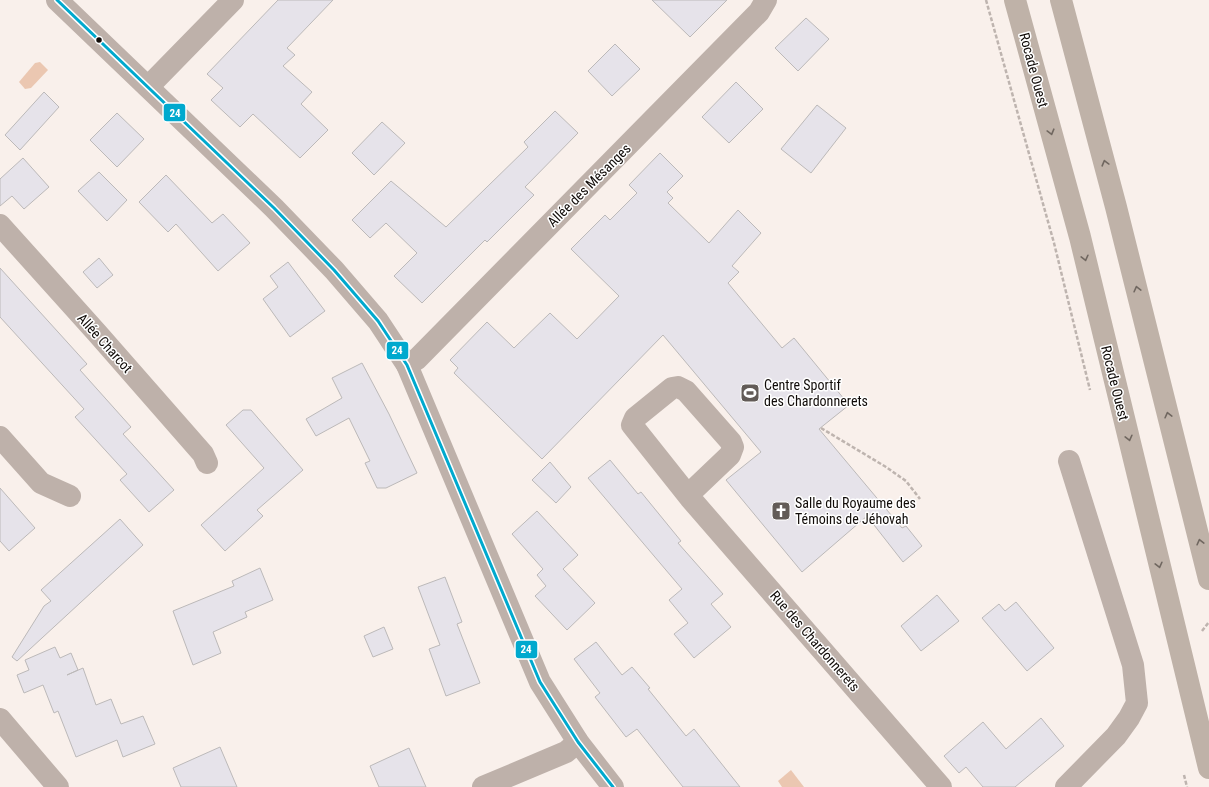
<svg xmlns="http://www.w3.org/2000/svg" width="1209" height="787" font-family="'Roboto Condensed',sans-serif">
	<rect width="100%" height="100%" fill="#f9f0eb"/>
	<g fill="#ebc7b1">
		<path d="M40,62l8,8 -17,18 -6,1 -6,-7 16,-19z"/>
		<path d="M791,770l13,17h-22l-4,-6z"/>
	</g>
	<g fill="#e6e3ea" stroke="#bcb9b9">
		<path d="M278,0h55l-46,48 8,7 -12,11 29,26 -11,12 27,26 -28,28 -47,-44 -13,13 -29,-27 12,-12 -16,-14z"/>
		<path d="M652,0h75l-37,37z"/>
		<path d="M806,18l23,21 -31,32 -23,-23z"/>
		<path d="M615,44l25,25 -28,27 -24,-25z"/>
		<path d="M736,82l27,27 -34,34 -27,-26z"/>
		<path d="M44,92l15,15 -39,43 -15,-15z"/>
		<path d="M817,105l29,23 -35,45 -30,-24z"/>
		<path d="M555,111l23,22 -53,54 9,8 -47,47 -2,-2 -63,63 -28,-27 23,-23 -31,-30 -16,15 -18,-18 39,-39 55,46 82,-80 -4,-5z"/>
		<path d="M117,113l27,26 -27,28 -27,-27z"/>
		<path d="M382,122l23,21 -31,32 -22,-22z"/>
		<path d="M660,153l23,23 -16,16 6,6 -5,5 41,40 29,-33 23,23 -29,33 7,6 -11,11 54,65 12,-10 55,67 -30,24 83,99 4,-2 16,20 -19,16 -36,-46 -65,56 -76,-92 35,-28 -98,-117 -121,124 -88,-86 4,-5 -8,-8 37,-38 27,26 36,-35 27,26 42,-43 -48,-47 34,-34 5,5 27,-27 -8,-8z"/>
		<path d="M23,158l26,29 -25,22 -12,-13 -12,10v-27z"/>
		<path d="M99,172l28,28 -20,21 -29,-30z"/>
		<path d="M166,175l46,48 11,-9 27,29 -32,28 -42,-47 -8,8 -29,-30z"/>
		<path d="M99,258l14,17 -16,13 -14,-16z"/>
		<path d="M288,262l37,49 -35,26 -27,-38 15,-12 -8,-11z"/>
		<path d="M0,268l87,96 -7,6 51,57 -8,7 51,56 -25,22 -29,-32 7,-6 -52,-57 9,-8 -84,-92z"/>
		<path d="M362,363l27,51 28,59 -31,15h-9l-12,-25 5,-2 -21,-43 -33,18 -10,-17 36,-21 -10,-20z"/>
		<path d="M243,410h8l52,60 -46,40 6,6 -38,35 -24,-26 63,-57 -38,-43z"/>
		<path d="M610,460l28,34 3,-2 40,49 -3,2 45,51 -12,10 20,23 -37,31 -20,-24 14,-11 -19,-23 13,-11 -94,-111z"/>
		<path d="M550,462l21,25 -15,16 -24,-23z"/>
		<path d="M0,488l35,40 -26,23 -9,-10z"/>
		<path d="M537,511l41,44 -15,14 32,34 -28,27 -32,-34 11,-10 -9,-11 6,-6 -31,-35z"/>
		<path d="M120,519l23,26 -126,116 -5,-4 32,-51 7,-5 -10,-11z"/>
		<path d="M260,568l13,32 -28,12 2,5 -34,15 8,21 -28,12 -20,-54 61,-25 -2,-5z"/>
		<path d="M445,577l17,45 -5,2 23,59 -34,13 -17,-47 11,-4 -22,-58z"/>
		<path d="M937,595l22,26 -38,30 -20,-25z"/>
		<path d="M1016,602l38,46 -27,23 -45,-53 17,-14 6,7z"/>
		<path d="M384,627l9,22 -20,8 -9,-21z"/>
		<path d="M596,642l26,33 10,-8 18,21 -2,1 38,47 8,-7 46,58h-57l-46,-58 -11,8 -31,-40 5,-4 -26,-34z"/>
		<path d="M55,647l5,11 11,-5 7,17 -11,5 16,-7 13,37 15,-6 10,25 22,-8 12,28 -32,13 -6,-17 -41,17 -18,-46 -4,2 -11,-28 -19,8 -7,-18 12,-5 -4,-10z"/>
		<path d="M1041,718l23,28 -49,41h-32l-17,-20 -7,6 -15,-17 39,-34 23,27z"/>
		<path d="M220,747l17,40h-56l-8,-19z"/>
		<path d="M409,748l17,39h-47l-9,-21z"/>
	</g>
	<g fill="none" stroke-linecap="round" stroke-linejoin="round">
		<g stroke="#beb4af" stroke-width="2.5" stroke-dasharray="4 2" stroke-linecap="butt">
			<path d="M986,0l68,243 36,147"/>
			<path d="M821,428l65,39 20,14 14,18"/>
			<path d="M1202,631l7,-9"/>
			<path d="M1184,775l3,12"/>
		</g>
		<g stroke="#beb1aa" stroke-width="22">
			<path d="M57,0l217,208 60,62 44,51 29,44 133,317 38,60 35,45"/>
			<path d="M148,87l85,-87"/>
			<path d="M0,225l97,108 106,121 4,9"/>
			<path d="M407,365l10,-6 342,-347 7,-12"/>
			<path d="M0,437l41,46 29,13"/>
			<path d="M688,495l42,-40 3,-8 -2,-5 -45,-51 -8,-4 -6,1 -37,30 -3,7 58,73 251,289"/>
			<path d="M0,719l58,68"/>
			<path d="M483,787l83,-35 12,-10"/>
			<path d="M1066,787l50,-51 13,-18 8,-15 -4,-38 -64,-204"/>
		</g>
		<g stroke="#bfb2a8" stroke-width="22">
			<path d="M1015,0l65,237 129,531"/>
			<path d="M1061,0l55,207 93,372"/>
		</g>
		<defs>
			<path id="bus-1" d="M57,0l217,208 60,62 44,51 29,44 133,317 38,60 35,45"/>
		</defs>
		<use href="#bus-1" stroke="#fff" stroke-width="6"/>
		<use href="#bus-1" stroke="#00a9ce" stroke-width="3"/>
	</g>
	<defs><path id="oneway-chevron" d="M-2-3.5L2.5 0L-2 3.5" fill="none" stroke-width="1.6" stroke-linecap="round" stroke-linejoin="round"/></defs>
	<g stroke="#706760">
		<use href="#oneway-chevron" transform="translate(1051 132) rotate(75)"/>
		<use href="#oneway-chevron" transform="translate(1105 163) rotate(-105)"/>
		<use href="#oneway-chevron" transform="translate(1085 258) rotate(76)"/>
		<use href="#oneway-chevron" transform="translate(1137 289) rotate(-104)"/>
		<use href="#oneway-chevron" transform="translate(1168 415) rotate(-104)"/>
		<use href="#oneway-chevron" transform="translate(1129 438) rotate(76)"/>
		<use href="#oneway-chevron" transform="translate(1200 542) rotate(-104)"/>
		<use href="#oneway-chevron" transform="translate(1159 565) rotate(76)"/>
	</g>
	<defs>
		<symbol id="stadium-square" viewBox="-11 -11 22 22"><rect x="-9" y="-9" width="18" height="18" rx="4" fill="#625b57" stroke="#fff"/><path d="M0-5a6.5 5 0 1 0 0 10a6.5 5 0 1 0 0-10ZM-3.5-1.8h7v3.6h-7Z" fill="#fff"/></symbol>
		<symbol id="church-square" viewBox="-11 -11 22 22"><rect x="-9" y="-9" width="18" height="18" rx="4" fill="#625b57" stroke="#fff"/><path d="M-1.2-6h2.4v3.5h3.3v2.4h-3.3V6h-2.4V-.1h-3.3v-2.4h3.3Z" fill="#fff"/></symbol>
	</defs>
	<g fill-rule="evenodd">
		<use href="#stadium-square" x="739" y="382" width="22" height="22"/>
		<use href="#church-square" x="770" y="500" width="22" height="22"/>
	</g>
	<circle fill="#100b08" stroke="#fff" stroke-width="1.5" cx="99" cy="40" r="3.5"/>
	<g text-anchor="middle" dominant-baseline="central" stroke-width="3" stroke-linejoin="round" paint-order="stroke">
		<g font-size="14" fill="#100b08" stroke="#fff">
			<text transform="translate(1034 70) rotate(75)">Rocade Ouest</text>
			<text transform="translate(589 185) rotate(-45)">Allée des Mésanges</text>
			<text transform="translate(105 343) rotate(48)">Allée Charcot</text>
			<text transform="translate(1115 383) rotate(76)">Rocade Ouest</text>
			<text transform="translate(815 641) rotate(49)">Rue des Chardonnerets</text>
		</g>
		<g font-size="14" fill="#100b08" stroke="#fff" text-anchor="start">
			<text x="764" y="385">Centre Sportif<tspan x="764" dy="16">des Chardonnerets</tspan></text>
			<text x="795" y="503">Salle du Royaume des<tspan x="795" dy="16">Témoins de Jéhovah</tspan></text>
		</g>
	</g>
	<g stroke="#fff" stroke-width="1.5">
		<rect x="163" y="103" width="23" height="19" rx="4" fill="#00a9ce"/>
		<rect x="386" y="341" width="23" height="19" rx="4" fill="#00a9ce"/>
		<rect x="515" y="640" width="23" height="19" rx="4" fill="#00a9ce"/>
	</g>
	<g font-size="11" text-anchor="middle" font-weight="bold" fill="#fff">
		<text x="175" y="117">24</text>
		<text x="397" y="354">24</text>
		<text x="526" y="653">24</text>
	</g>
</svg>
